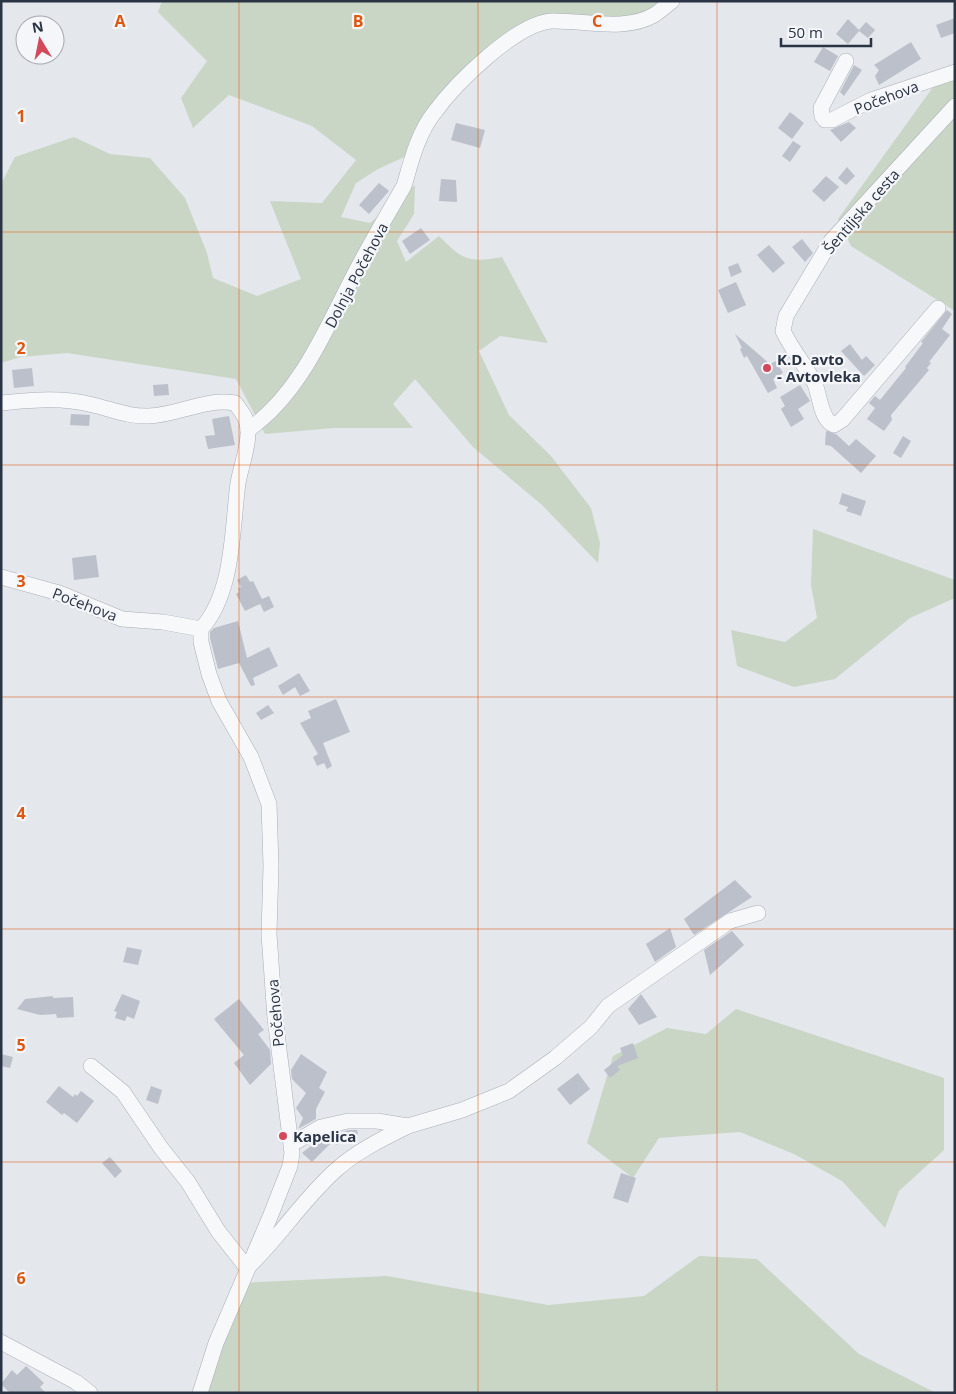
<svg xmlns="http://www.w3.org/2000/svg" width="956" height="1394" font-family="'Open Sans',sans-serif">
	<rect width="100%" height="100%" fill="#e4e7ec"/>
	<g fill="#c9d6c5">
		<path d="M162,1h505l-37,20 -81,-2 -85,57 -53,78 -33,15 -22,14 -15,34 29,6 45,-38 -1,29 -17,27 9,21 33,-26c23,24 30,27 63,21l46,86 -48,-7 -21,15 30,64 42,41 40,52 9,35 -2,20 -56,-58 -69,-58 -58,-68 -22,25 20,24h-79l-69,6 -29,-55 -169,-26 -46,4 -20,6v-179l14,-27 59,-20 36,17 40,4 35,40 22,55 6,25 44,18 44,-17 -31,-78 52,2 34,-43 -44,-34 -83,-31 -36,33 -12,-30 26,-37 -49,-49z"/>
		<path d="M955,72v239l-104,-65 -13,-27 98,-136z"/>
		<path d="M813,529l142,51v18l-45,20 -75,61 -41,8 -57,-21 -6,-36 54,12 32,-24 -6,-33z"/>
		<path d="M736,1009l208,69v72l-45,41 -14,37 -43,-47 -48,-27 -54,-22 -81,6 -26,40 -46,-35 26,-87 54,-28 39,6z"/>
		<path d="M699,1256l58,3 102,95 77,39h-737l41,-110 147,-7 161,29 96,-9z"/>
	</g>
	<g fill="#bbc0ca">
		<path d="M955,18v15l-14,5 -5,-13z"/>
		<path d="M848,19l11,11 7,-8 9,8 -7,8 -9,-7 -11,13 -12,-10z"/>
		<path d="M911,42l10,17 -42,26 -4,-9 4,-6 -5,-5z"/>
		<path d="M823,47l15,9 -8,15 -16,-9z"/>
		<path d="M854,65l8,5 -18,26 -4,-4z"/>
		<path d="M790,112l14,11 -12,16 -14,-11z"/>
		<path d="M849,122l7,6 -15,14 -11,-12z"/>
		<path d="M456,123l29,7 -5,18 -29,-8z"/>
		<path d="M793,141l8,5 -11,16 -8,-6z"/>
		<path d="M847,167l8,9 -9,9 -8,-7z"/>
		<path d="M826,176l13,11 -15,15 -12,-11z"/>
		<path d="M441,179l15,1 1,22 -18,-1z"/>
		<path d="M379,183l10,8 -20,23 -10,-9z"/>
		<path d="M421,228l9,12 -20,14 -8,-13z"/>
		<path d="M802,239l11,14 -8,9 -13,-15z"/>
		<path d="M769,245l16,18 -12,10 -16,-18z"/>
		<path d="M738,263l4,9 -11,5 -3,-10z"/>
		<path d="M736,282l10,23 -18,8 -10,-23z"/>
		<path d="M947,310l5,4 -10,15 8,6 -21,27 2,1 -4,5 2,2 -38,45 1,5 -8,11 -17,-12 8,-11 -6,-5 6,-7 5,4 26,-32 -1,-1 18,-24 -2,-1z"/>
		<path d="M735,334l35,30 6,-3 7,12 -10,6 4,9 -9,5 -21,-37 -3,2 -4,-9 2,-1z"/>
		<path d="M850,344l12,16 4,-4 9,9 -11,11 -23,-25z"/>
		<path d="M32,368l2,18 -20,2 -2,-18z"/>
		<path d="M168,384l1,11 -15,1 -1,-11z"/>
		<path d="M800,385l10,16 -12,8 6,10 -13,8 -10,-18 4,-3 -5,-9z"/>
		<path d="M71,414l19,1 -1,11 -19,-1z"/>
		<path d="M229,416l6,29 -27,4 -3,-13 10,-1 -3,-16z"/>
		<path d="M826,431l10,3 13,12 7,-7 20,17 -15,17 -30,-27 -6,-1z"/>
		<path d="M903,436l8,5 -10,17 -8,-5z"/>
		<path d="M842,493l24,8 -5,15 -15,-5 2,-4 -9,-3z"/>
		<path d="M96,555l3,22 -25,3 -2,-22z"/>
		<path d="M246,575l4,7 3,-1 9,18 7,-3 5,11 -10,5 -4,-8 -15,7 -9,-17 3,-2 -1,-4 3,-1 -4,-7z"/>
		<path d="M238,621l9,37 22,-11 9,19 -25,12 2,7 -4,1 -12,-23 -21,6 -8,-31v-6l4,-4z"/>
		<path d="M299,673l11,18 -10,5 -5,-9 -12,8 -5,-9z"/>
		<path d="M336,699l14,33 -27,11 9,23 -5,3 -3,-6 -7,3 -4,-9 5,-3 -18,-31 11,-5 -3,-7z"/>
		<path d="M268,705l6,8 -13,7 -5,-7z"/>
		<path d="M735,880l17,17 -58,38 -10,-16z"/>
		<path d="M670,928l6,19 -21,15 -9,-18z"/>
		<path d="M732,931l12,14 -34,30 -6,-25z"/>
		<path d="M127,947l15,3 -4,15 -15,-3z"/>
		<path d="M122,994l18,7 -6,18 -7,-3 -2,5 -10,-3 2,-6 -3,-1z"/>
		<path d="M641,994l16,23 -18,8 -11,-16z"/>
		<path d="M53,996v2l20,-1 1,20 -17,1 -1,-4 -16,1 -23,-6 8,-10z"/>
		<path d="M239,999l25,31 -6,4 12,16 1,14 -21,21 -16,-22 10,-8 -30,-36z"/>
		<path d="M633,1043l5,15 -21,8 3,4 -10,8 -6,-8 19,-15 -3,-7z"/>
		<path d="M1,1054l12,3 -3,11 -9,-2z"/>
		<path d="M301,1054l26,18 -8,16 6,4 -9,17v10l-18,10 5,-11 -7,-10 10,-15 -14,-14 -1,-9z"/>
		<path d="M578,1073l12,16 -20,16 -13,-16z"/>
		<path d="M59,1086l14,11 2,-3 2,2 4,-5 13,10 -17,22 -13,-10 -2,2 -16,-13z"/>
		<path d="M151,1086l11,4 -4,14 -12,-4z"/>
		<path d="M349,1130h8l1,4 -22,11 -2,-5 -22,22 -10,-9 19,-15z"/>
		<path d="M110,1157l12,14 -7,7 -13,-15z"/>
		<path d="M621,1173l15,5 -8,25 -15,-5z"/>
		<path d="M26,1366l18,17 -4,4 6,6h-36l-9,-9 11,-14 5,5z"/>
	</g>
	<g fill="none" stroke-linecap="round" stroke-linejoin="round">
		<defs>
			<g id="minor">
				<path d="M846,61l-25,47 1,8 3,4h7l39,-20 84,-28"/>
				<path d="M938,308l-96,112 -8,5c-13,-4 -14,-29 -19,-41 -9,-18 -23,-34 -32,-53l3,-15 45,-75 124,-135"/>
				<path d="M1,403c32,-3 60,-6 92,2 18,4 36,12 56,11 29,-1 55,-18 86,-13 6,8 13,16 13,27 1,16 -7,36 -10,53 -6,45 -4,110 -37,146v13l8,32 10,27 32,56 18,47 2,62 -2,68 6,84 17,135 -2,13 -20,51 -54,126 -16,50"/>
				<path d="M248,430c53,-37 78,-102 107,-157 15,-29 32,-58 49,-87 7,-24 14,-53 30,-73 21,-29 82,-90 118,-92 32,-1 73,11 102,-6 6,-4 12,-9 18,-14"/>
				<path d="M1,577l58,16 63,26 41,3 38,7"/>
				<path d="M91,1066l32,26 38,56 27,34 30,49 29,37c32,-30 56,-69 90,-99 20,-18 47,-31 71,-43"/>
				<path d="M292,1144l29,-17 27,-6h29l31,5 54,-16 47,-19 46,-33 36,-31 17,-21 122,-85 28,-8"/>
				<path d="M1,1342l75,40 14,11"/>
			</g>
		</defs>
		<use href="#minor" stroke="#a9aeb7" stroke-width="16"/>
		<use href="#minor" stroke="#f7f8fa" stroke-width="15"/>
	</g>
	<path fill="none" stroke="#df570f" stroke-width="1" stroke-opacity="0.55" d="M239,1v1392M478,1v1392M717,1v1392M1,232h954M1,465h954M1,697h954M1,929h954M1,1162h954"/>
	<g fill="#d1495b" stroke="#f4f6f9" stroke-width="2">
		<circle cx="767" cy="368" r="5"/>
		<circle cx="283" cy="1136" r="5"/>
	</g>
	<g text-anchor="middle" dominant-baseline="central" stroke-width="4.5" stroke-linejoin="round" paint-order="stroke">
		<g font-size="15" fill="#2b3445" stroke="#f4f6f9">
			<text transform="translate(886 97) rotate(-21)">Počehova</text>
			<text transform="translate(861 211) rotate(-49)">Šentiljska cesta</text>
			<text transform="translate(356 275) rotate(-62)">Dolnja Počehova</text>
			<text transform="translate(85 604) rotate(21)">Počehova</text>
			<text transform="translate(275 1013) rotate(-95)">Počehova</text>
		</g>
		<g font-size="15" font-weight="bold" fill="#2b3445" stroke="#f4f6f9" text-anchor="start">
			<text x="777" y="359">K.D. avto<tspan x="777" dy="17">- Avtovleka</tspan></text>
			<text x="293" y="1136">Kapelica</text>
		</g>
	</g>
	<g font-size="16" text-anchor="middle" font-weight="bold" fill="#df570f" stroke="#f4f6f9" stroke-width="4.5" stroke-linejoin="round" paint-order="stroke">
		<text x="120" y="27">A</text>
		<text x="358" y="27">B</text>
		<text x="597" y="27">C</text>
		<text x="21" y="122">1</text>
		<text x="21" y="354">2</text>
		<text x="21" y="587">3</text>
		<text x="21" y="819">4</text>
		<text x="21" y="1051">5</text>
		<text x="21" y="1284">6</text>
	</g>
	<rect width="956" height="1394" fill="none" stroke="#2b3445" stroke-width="5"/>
	<g transform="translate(40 40) rotate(350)"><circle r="24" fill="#f4f6f9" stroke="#a4a8b1"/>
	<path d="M0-4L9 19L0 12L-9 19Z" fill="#d1495b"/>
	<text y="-8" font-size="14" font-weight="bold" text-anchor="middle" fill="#2b3445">N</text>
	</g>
	<path d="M781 38v8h90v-8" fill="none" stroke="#2b3445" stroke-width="2.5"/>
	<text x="788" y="38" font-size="15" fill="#2b3445" stroke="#f4f6f9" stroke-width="4" paint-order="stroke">50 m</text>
</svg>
